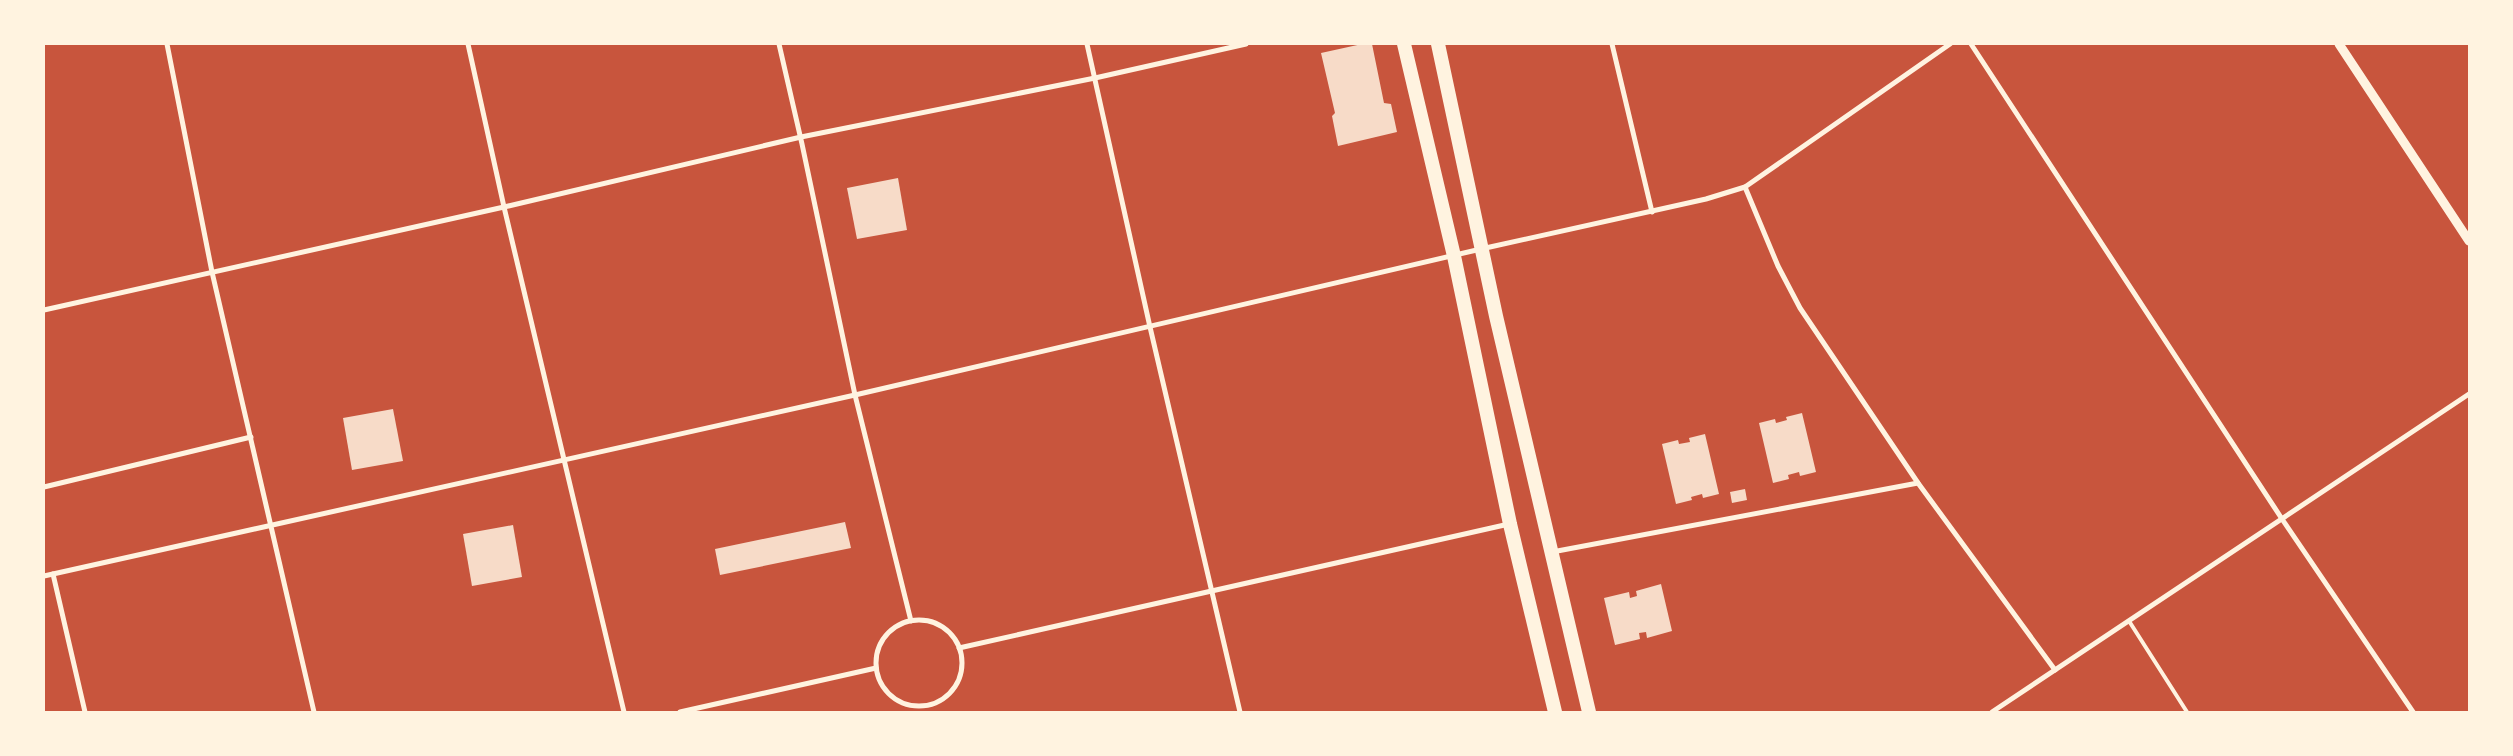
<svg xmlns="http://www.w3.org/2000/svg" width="2513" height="756" font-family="'Open Sans',sans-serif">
	<rect width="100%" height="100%" fill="#c8553d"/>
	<g fill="#f7dbc8">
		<path d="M1362,44h10l12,59 7,1 6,28 -59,14 -6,-30 3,-3 -14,-60z"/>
		<path d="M898,178l9,52 -50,9 -10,-51z"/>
		<path d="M393,409l10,52 -51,9 -9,-52z"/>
		<path d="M1802,413l14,59 -16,4 -1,-4 -11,3 1,4 -16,4 -14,-60 16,-4 1,4 11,-3 -1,-3z"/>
		<path d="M1705,434l14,60 -16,4 -1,-4 -11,3 1,3 -16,4 -14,-60 16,-4 1,4 11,-2 -1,-4z"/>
		<path d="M1745,489l2,11 -15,3 -2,-11z"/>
		<path d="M845,522l6,26 -131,27 -5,-26z"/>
		<path d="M513,525l9,52 -50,9 -9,-52z"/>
		<path d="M1661,584l11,47 -25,7 -1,-6 -7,1 1,6 -25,6 -11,-47 25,-6 1,6 7,-2 -1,-5z"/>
	</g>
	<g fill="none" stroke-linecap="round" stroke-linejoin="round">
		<path stroke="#fff3e0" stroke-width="4" d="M2129,621l58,91"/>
		<g stroke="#fff3e0" stroke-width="5">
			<path d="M167,44l45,228 102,440"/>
			<path d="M468,44l36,163 120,505"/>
			<path d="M779,44l23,100 53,251 56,226"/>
			<path d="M1087,44l63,283 90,385"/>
			<path d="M1612,44l40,168"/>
			<path d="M1971,44l311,475 131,193"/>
			<path d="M1745,187l33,79 22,42 118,175 137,187"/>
			<path d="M44,310l460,-103 297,-70 294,-59 151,-34"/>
			<path d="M44,487l207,-50"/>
			<path d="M1552,552l366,-69"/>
			<path d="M53,574l32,138"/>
			<path d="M44,576l811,-181 626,-146 225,-50 39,-12 205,-143"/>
			<circle cx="919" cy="663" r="43"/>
			<path d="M959,648l550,-124"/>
			<path d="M680,712l196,-44"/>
			<path d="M1992,712l477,-318"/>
		</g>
		<path stroke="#fff3e0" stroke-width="9" d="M2339,44l130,197"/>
		<g stroke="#fff3e0" stroke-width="14">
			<path d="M1404,44l50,212 56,268 45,188"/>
			<path d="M1438,44l58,272 93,396"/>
		</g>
	</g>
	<rect width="2513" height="756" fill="none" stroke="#fff3e0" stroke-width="90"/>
</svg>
